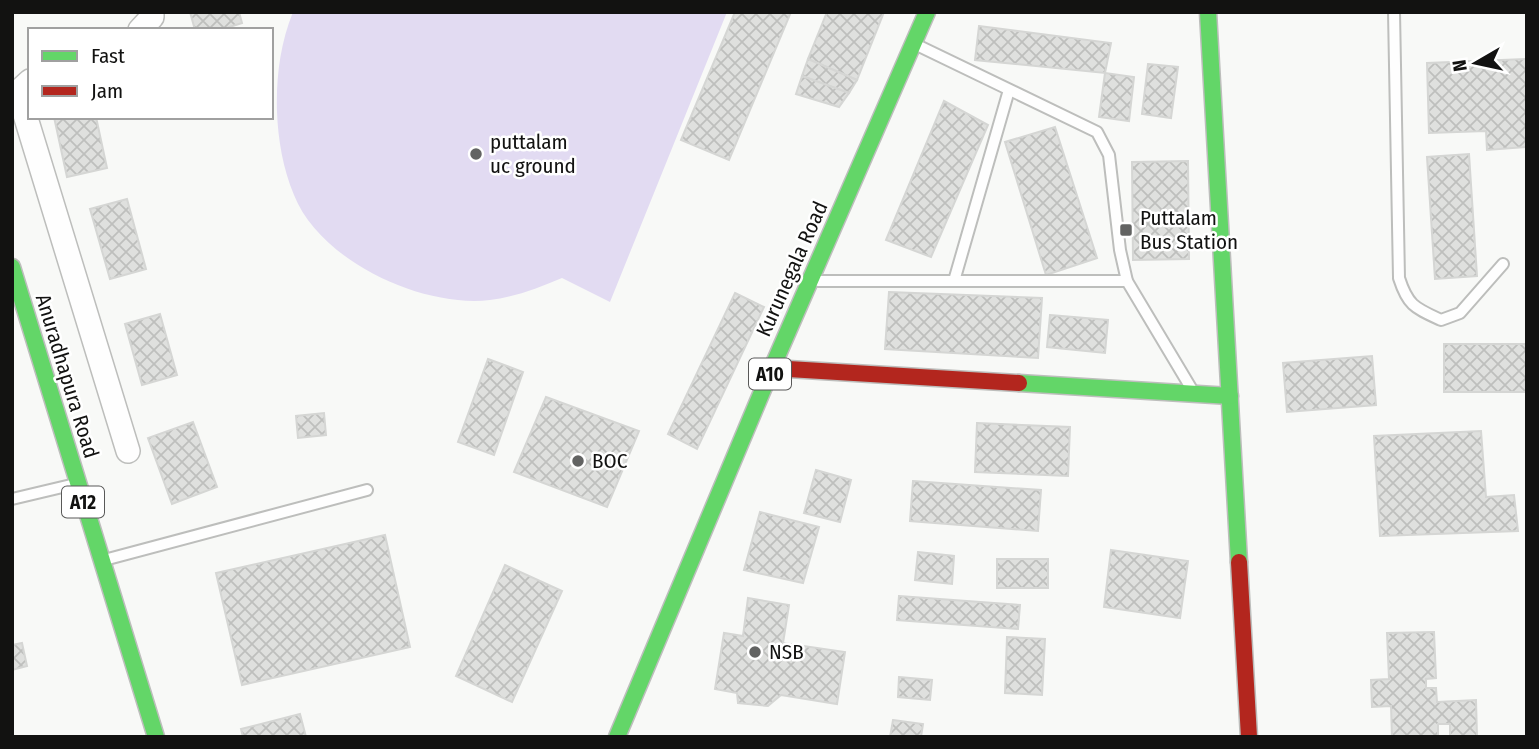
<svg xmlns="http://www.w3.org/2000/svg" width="1539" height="749" font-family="'Fira Sans Condensed',sans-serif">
	<defs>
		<pattern id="building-cross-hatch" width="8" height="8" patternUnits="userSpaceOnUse" patternTransform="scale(1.75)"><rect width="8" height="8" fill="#dfe0de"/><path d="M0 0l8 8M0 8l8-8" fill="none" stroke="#bebfbd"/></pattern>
	</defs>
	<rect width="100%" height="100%" fill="#f8f9f7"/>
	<path fill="#e2dbf2" d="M293,12h434l-117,290 -48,-24c-24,10 -47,19 -72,22 -68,8 -170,-39 -196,-105 -11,-26 -16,-56 -17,-83 -1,-34 3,-68 16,-100z"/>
	<g fill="url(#building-cross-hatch)" stroke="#d5d6d4" stroke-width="2">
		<path d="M190,12h49l3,11 -22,7h-25z"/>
		<path d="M735,12h56l-62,148 -48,-20z"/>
		<path d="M827,12h57l-27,68 -49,-21z"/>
		<path d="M979,26l132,17 -6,30 -130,-13z"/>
		<path d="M808,59l49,21 -8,13 -47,-17z"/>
		<path d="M1527,59v88l-40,3 -1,-19 -57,2 -2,-70z"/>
		<path d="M1148,64l30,3 -7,51 -29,-4z"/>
		<path d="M1105,73l29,4 -5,44 -30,-4z"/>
		<path d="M802,76l47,17 -10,14 -43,-13z"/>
		<path d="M944,101l44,24 -57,132 -45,-17z"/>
		<path d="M54,117h42l11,51 -40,9z"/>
		<path d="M1055,127l42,131 -51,17 -41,-133z"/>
		<path d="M1469,154l8,122 -42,3 -8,-122z"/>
		<path d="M1188,161l1,98 -56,1 -1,-98z"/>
		<path d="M127,199l19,70 -36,10 -20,-70z"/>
		<path d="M889,292l153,6 -4,60 -153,-9z"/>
		<path d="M735,293l29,14 -67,142 -29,-15z"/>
		<path d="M160,314l17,61 -35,10 -17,-61z"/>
		<path d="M1050,315l58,5 -3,33 -58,-6z"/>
		<rect x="1444" y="344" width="83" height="48"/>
		<path d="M1372,356l4,49 -89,7 -4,-49z"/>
		<path d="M488,359l35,13 -29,83 -36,-13z"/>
		<path d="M546,397l93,34 -32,76 -93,-35z"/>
		<path d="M324,413l2,22 -28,3 -2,-22z"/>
		<path d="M193,422l24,65 -45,17 -24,-66z"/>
		<path d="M977,423l93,4 -2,49 -93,-4z"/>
		<path d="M1481,431l5,66 28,-2 4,36 -138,5 -6,-100z"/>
		<path d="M816,470l35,10 -11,42 -36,-9z"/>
		<path d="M913,481l128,9 -3,41 -128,-10z"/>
		<path d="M760,512l59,15 -16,56 -59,-13z"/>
		<path d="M385,535l25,112 -168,38 -26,-112z"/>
		<path d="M1111,550l77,11 -8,57 -76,-11z"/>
		<path d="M918,552l36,4 -2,28 -37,-4z"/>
		<rect x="997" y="559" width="51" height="29"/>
		<path d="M505,565l57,26 -50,111 -56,-26z"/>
		<path d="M899,596l121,9 -2,24 -121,-9z"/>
		<path d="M748,598l41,7 -6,38 62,9 -8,52 -56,-9 -13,11 -30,-3 -1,-10 -22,-4 9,-56 19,3z"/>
		<path d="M1434,632l2,46 -10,1v9h10l1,14 39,-2 1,37h-27v-13h-12v13h-46l-1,-31 -19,1 -1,-27 18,-1 -2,-46z"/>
		<path d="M1007,637l38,2 -3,56 -37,-2z"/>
		<path d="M22,643l5,23 -15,4v-25z"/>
		<path d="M899,677l33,3 -2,20 -32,-3z"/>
		<path d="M300,714l6,23h-63l-2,-8z"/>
		<path d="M893,720l30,4 -2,13h-31z"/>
	</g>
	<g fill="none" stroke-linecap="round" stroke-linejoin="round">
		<defs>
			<g id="lane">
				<path d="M1394,12l5,266c9,28 16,30 42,42l19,-7 43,-49"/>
				<path d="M921,47l176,85 12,23 11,95 7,31 64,107"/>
				<path d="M818,281h309"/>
				<path d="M954,281l55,-191"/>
				<path d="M12,499l59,-14"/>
				<path d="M108,559l259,-69"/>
			</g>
			<g id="street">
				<path d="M140,30l12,-13v-5"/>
				<path d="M30,81l-12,11 110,359"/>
			</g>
			<g id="fast">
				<path d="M1208,12l31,550"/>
				<path d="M12,267l144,470"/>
				<path d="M1019,383l211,13"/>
				<path d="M617,737l155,-369 155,-356"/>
			</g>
			<g id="jam">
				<path d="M772,368l247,15"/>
				<path d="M1239,562l10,175"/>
			</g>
		</defs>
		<use href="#lane" stroke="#bdbebc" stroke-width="14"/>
		<use href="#street" stroke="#bdbebc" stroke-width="26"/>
		<use href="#fast" stroke="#bdbebc" stroke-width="19"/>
		<use href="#jam" stroke="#bdbebc" stroke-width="19"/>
		<use href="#lane" stroke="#fefefe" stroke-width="10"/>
		<use href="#street" stroke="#fefefe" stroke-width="23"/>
		<use href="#fast" stroke="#63d668" stroke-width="16"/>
		<use href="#jam" stroke="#b3261e" stroke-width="16"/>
	</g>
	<g fill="#626362" stroke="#fff" stroke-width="2.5">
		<circle cx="476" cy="154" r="7"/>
		<rect x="1119" y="223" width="14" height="14" rx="3.5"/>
		<circle cx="578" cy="461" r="7"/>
		<circle cx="755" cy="652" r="7"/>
	</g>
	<g text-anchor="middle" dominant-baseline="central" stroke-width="5" stroke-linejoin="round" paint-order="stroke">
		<g fill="#fff" stroke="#595958" stroke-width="2">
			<rect x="749" y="358.5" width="42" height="31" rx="5"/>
			<rect x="62" y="486.5" width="42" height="31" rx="5"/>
		</g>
		<g font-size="19" font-weight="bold" fill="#121211">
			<text x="770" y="374">A10</text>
			<text x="83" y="502">A12</text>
		</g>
		<g font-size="21" fill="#121211" stroke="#fff" text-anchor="start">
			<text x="490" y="142">puttalam<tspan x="490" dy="24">uc ground</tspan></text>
			<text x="1140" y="218">Puttalam<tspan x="1140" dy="24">Bus Station</tspan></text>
			<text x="592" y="461">BOC</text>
			<text x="769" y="652">NSB</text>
		</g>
		<g font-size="21" fill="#121211" stroke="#fff">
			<text transform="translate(792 269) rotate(-66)">Kurunegala Road</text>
			<text transform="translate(67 376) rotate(73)">Anuradhapura Road</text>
		</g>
	</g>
	<rect width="1539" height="749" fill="none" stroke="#121211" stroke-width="28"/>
	<rect x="28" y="28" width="245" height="91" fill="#ffffff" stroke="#a0a0a0" stroke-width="2"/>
	<rect x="42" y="51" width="35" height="10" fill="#63d668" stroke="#a0a0a0" stroke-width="2"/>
	<text x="91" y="63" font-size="21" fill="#121211">Fast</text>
	<rect x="42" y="86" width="35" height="10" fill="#b3261e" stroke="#a0a0a0" stroke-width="2"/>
	<text x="91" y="98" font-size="21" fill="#121211">Jam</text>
	<g transform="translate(1476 63) rotate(261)" stroke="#ffffff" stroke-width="5" paint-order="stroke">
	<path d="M0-5L12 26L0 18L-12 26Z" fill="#121211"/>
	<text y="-10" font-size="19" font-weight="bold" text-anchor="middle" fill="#121211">N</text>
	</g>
</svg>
